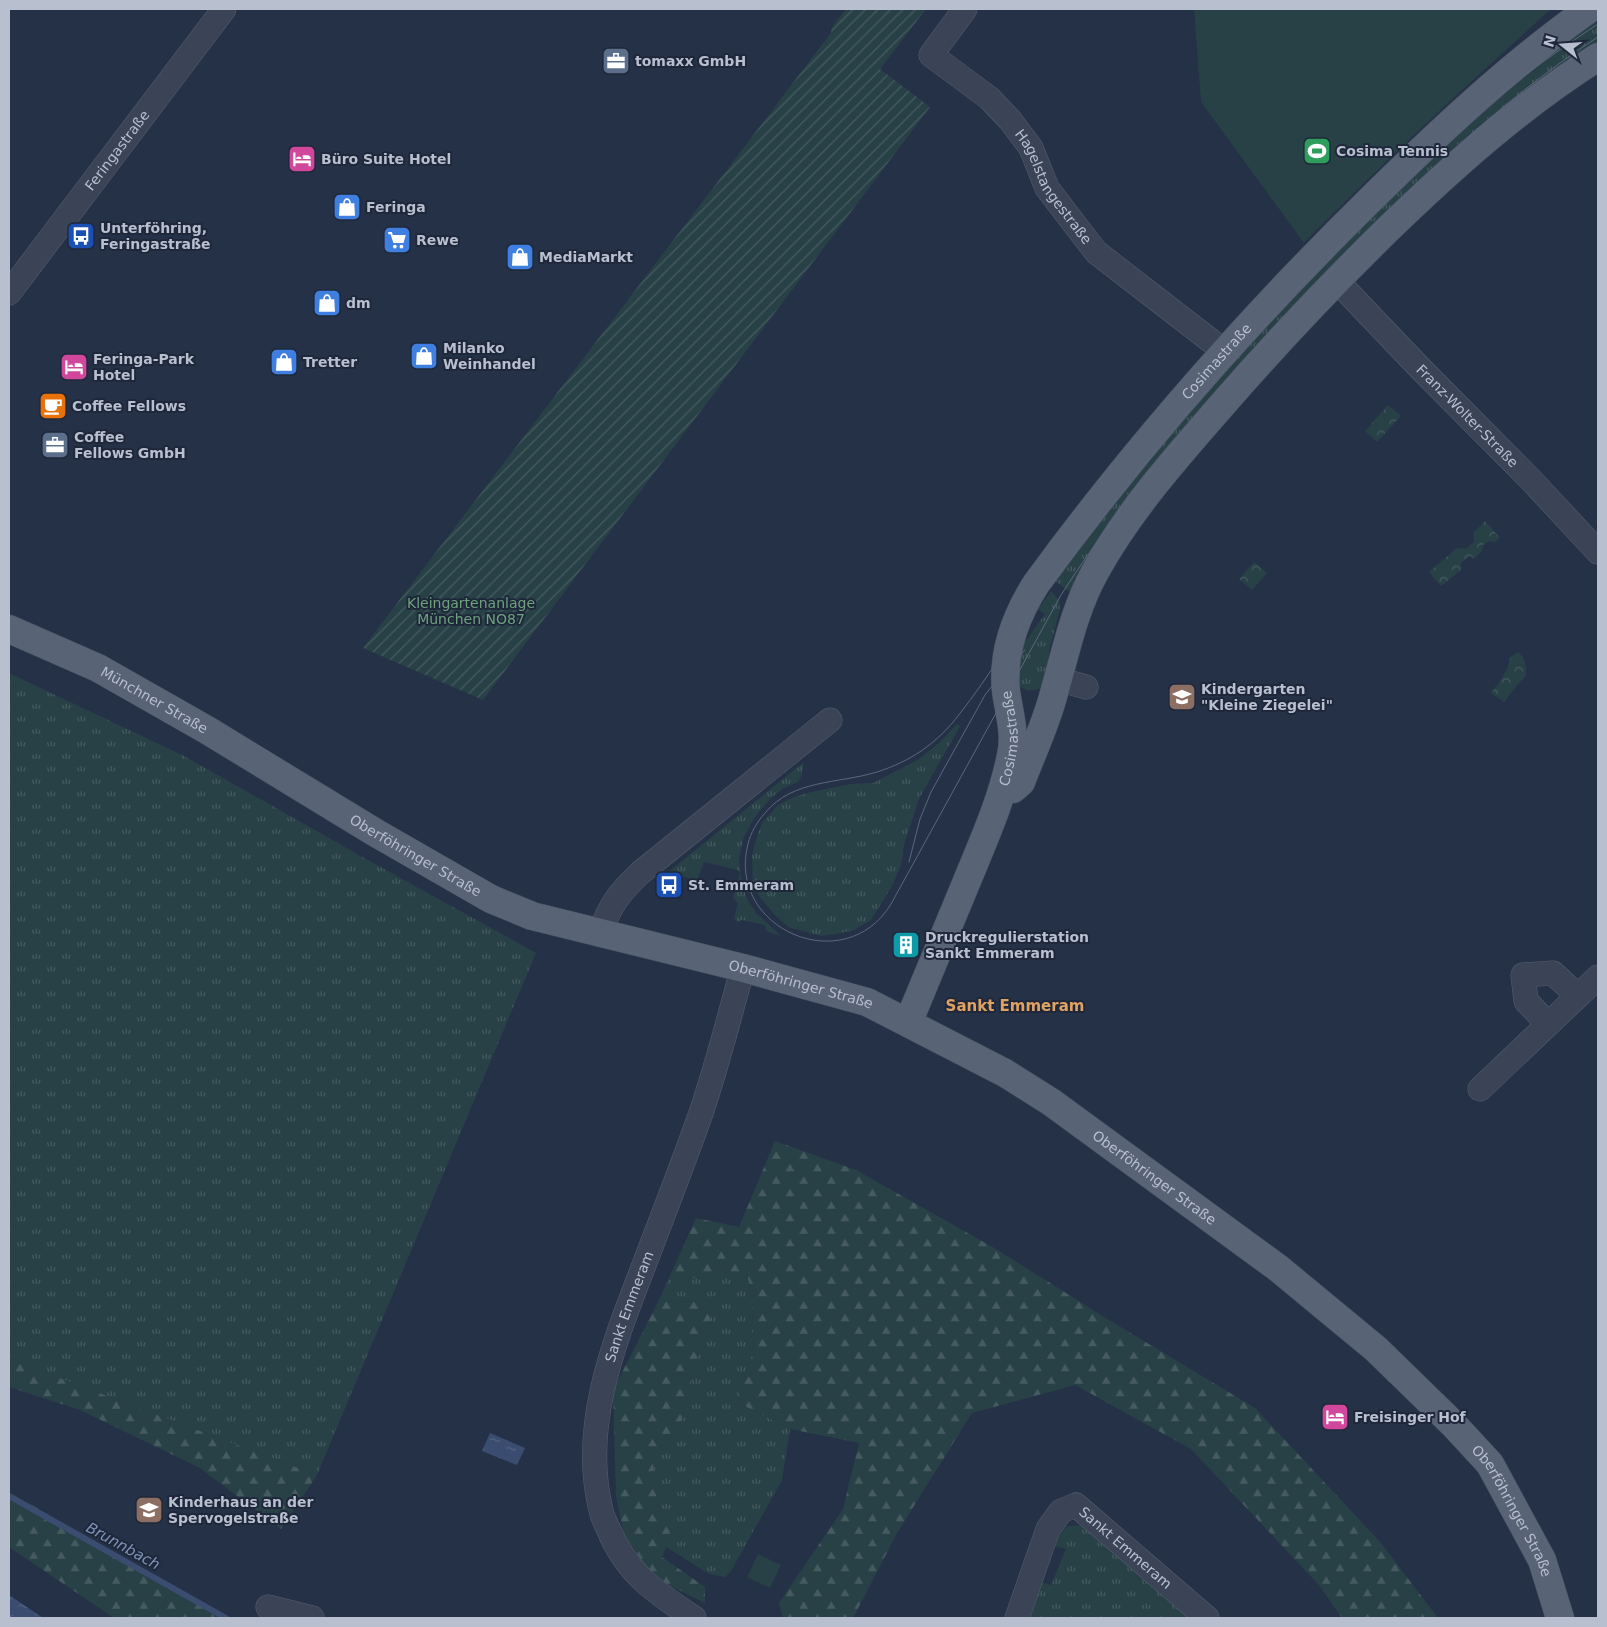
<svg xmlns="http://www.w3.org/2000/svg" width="1607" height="1627" font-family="'DejaVu Sans',sans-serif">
	<defs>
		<pattern id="grass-tufts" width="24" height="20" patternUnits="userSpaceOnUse" patternTransform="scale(1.25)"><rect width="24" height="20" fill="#284147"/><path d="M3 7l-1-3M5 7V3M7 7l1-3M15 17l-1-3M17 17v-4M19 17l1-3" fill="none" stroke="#455b60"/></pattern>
		<pattern id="forest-firs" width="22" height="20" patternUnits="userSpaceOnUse" patternTransform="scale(1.25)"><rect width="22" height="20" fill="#284147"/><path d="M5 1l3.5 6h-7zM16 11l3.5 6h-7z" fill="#455b60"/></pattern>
		<pattern id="park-crowns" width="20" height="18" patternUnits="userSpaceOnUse" patternTransform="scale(1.25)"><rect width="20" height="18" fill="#284147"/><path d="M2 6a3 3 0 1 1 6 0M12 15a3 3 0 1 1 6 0" fill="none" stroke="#455b60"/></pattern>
		<pattern id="garden-furrows" width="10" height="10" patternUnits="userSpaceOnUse" patternTransform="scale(1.25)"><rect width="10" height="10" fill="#284147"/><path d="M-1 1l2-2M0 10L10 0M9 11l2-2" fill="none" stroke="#455b60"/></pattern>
		<pattern id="water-ripples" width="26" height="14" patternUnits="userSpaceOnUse" patternTransform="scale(1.25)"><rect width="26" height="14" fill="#3a4d70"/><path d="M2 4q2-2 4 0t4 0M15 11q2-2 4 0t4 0" fill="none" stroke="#546583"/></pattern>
	</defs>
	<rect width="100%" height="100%" fill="#253147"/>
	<g fill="url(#grass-tufts)">
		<path d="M1592,15l6,11v24l-155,118 -367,424h-6l-20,-15 25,-35 263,-302z"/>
		<path d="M1051,591l8,9 1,9 -11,42 -1,15 -5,22 -15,3 -9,-5 -1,-49 7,5 20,-28 -7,-5z"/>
		<path d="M9,673l175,83 182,103 170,94 -219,522 -308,-116z"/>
		<path d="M957,724l3,2 -41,73 -15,46 -3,20 -10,23 -20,32 -17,10 -13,3 -20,3 -33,-9 -14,-13 -15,-18 -6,-14 -1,-26 3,-13 7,-20 16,-18 14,-7 15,-5 44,-9 22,-1 46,-24 20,-16z"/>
		<path d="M804,762l-2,13 -4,7 -16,7 -11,9 -17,20 -11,21 -4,21 3,25 6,16 8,12 25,23 -15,-5 -1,-6 -23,-5 -5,2 -3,-4 4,-15 -5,-5 7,-25 -2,-3 -34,-8 -7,18 -30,-7z"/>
		<path d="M747,1272l5,28 2,50 -17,52 53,27 -8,51 -51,91 -6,6 -16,-3 -43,-27 5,-14 -12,-26 -6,-30 2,-24 26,-29 15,-62 20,-61 -58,1 10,-22 40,-3z"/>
		<path d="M1087,1525l106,93h-169l13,-37 14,4 15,-36 -15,-4 16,-19z"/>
	</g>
	<g fill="url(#forest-firs)">
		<path d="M775,1141l81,29 140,79 113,71 146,88 126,135 57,75h-96l-23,-33 -128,-136 -116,-64 -103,28 -75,120 -44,85h-70l-4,-15 64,-94 16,-66 -69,-14 -53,-27 17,-53 -2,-49 -5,-28 -39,5 -40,3 28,-62 43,9z"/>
		<path d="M717,1301l-21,61 -15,62 -26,29 -2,23 6,31 13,26 -10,24 43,30v16l-52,-26 -29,-42 -8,-39 -3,-106 45,-88z"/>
		<path d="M9,1359l308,116 -36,54 -81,-61 -120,-58 -71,-23z"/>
		<path d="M9,1492l221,126h1h-117l-105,-71z"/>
	</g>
	<g fill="url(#park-crowns)">
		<path d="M1388,405l13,11 -24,26 -12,-11z"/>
		<path d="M1485,521l15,17 -6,4 -5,-1 -6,4 -1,6 -8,8 -4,-3 -9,7v7l-20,16 -12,-14 28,-24 9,1 8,-7 -1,-9z"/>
		<path d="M1254,562l13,11 -15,17 -13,-11z"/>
		<path d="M1518,652c8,7 8,13 8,24l-9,9 -13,17 -13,-9c8,-11 18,-22 19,-36z"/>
	</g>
	<path fill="url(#garden-furrows)" d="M846,9h80l-46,60 50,38 -447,593 -120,-52 468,-615 1,-6z"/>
	<g fill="#284147">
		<path d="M1194,9h357c-84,76 -168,153 -247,234l-103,-141z"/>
		<path d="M758,1554l23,11 -11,23 -23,-11z"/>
	</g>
	<g fill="url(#water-ripples)">
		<path d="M490,1433l35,15 -8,17 -35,-14z"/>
		<path d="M9,1595l34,23h-34z"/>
	</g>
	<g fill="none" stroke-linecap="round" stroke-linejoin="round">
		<path stroke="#3a4d70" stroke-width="6" d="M9,1496l217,122"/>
		<defs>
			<g id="minor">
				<path id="s1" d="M965,9l-34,46 58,43 21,22 21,28 16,40 49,64 128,99"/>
				<path id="s2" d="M1336,280l82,86 113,114 67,72"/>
				<path id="s3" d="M9,293l215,-284"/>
				<path d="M1058,679l28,8"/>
				<path d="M600,933c10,-28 19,-40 40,-60l190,-153"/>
				<path d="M1548,1024l-22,-23 -3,-26 30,-2 25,23"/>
				<path d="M1480,1089l118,-112"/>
				<path d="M268,1607l44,11"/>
				<path id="s4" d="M694,1618c-39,-26 -68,-45 -86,-90 -3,-6 -6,-12 -7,-18 -21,-84 13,-167 43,-245 19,-50 39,-101 57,-152 16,-47 28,-96 42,-145"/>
				<path id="s5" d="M1017,1618l31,-89 13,-18 15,-6 131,113"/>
			</g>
			<g id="major">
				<path id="s6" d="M9,629l89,39 109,62 169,103 115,66 41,17 211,52 124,34 138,71 46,29 227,166 98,81 77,75 37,40 52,96 18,58"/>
				<path d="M1013,789l8,-7c11,-29 25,-58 33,-89 12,-42 20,-83 41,-121 34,-62 81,-114 127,-167 52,-60 106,-117 163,-173 66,-64 135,-126 213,-175"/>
				<path id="s7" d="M908,1023c20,-49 41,-98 61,-147 16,-39 34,-79 42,-121 5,-21 -2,-42 -5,-64 -4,-39 9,-74 30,-107 100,-137 213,-265 335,-385 68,-67 139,-134 218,-190"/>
			</g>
		</defs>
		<use href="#minor" stroke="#565f70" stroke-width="25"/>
		<use href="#major" stroke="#444d5f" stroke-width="29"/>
		<use href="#minor" stroke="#3a4456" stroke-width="24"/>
		<use href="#major" stroke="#586376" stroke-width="28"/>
		<g stroke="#5c677d" stroke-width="1">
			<path d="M1598,24c-49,32 -99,69 -143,109 -31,29 -62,60 -92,90 -113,112 -215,231 -310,358 -34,44 -61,92 -95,135 -22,28 -47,45 -81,56 -39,12 -84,7 -112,41 -8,9 -14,19 -17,31 -22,85 97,136 143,60l170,-309c74,-115 167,-218 262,-316 84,-88 172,-175 275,-242"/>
			<path d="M909,862l11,-43 11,-27 54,-97 7,-9 33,-36"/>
		</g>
	</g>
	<defs>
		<symbol id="office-square" viewBox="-11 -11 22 22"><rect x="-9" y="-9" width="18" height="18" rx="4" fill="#5c6f8a" stroke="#1f283b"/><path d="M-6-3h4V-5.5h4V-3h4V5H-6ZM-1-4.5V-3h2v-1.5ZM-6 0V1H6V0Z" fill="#fff"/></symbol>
		<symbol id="stadium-square" viewBox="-11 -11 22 22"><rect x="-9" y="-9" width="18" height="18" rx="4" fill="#2e9e5b" stroke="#1f283b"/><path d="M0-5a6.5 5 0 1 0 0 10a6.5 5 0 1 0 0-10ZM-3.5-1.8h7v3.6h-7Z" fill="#fff"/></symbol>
		<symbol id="hotel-square" viewBox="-11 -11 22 22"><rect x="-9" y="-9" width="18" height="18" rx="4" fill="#d1479c" stroke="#1f283b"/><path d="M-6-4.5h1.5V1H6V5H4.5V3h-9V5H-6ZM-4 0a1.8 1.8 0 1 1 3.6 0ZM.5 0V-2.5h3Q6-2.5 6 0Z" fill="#fff"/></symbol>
		<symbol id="shop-square" viewBox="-11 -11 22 22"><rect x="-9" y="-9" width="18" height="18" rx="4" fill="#3f7fe0" stroke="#1f283b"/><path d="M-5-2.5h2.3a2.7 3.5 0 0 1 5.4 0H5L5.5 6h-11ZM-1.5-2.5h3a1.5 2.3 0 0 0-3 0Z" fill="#fff"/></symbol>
		<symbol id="bus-square" viewBox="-11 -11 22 22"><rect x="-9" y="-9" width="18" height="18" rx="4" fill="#1a4fb4" stroke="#1f283b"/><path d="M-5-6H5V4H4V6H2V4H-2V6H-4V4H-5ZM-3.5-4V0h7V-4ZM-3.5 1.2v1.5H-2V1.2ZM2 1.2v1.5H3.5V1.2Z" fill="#fff"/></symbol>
		<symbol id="supermarket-square" viewBox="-11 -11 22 22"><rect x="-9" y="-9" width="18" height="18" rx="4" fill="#3f7fe0" stroke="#1f283b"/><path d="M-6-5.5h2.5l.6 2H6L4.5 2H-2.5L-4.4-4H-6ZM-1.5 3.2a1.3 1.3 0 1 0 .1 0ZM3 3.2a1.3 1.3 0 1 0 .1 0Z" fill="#fff"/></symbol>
		<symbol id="cafe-square" viewBox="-11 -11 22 22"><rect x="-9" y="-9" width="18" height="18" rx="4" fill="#e8710a" stroke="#1f283b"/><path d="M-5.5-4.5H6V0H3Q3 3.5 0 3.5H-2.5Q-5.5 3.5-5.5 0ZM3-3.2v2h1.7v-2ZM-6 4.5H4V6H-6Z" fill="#fff"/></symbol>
		<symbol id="school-square" viewBox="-11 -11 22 22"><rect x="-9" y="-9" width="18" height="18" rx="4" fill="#8d6e63" stroke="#1f283b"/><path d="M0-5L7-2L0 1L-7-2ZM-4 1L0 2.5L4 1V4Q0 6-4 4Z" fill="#fff"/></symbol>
		<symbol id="building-square" viewBox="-11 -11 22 22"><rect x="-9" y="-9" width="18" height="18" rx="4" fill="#0f9aa8" stroke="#1f283b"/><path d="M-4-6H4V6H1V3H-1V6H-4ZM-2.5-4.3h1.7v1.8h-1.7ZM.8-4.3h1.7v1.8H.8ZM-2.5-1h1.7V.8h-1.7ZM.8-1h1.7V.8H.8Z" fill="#fff"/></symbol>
	</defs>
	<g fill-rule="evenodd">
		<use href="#office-square" x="600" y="45" width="32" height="32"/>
		<use href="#stadium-square" x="1301" y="135" width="32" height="32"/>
		<use href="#hotel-square" x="286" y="143" width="32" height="32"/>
		<use href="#shop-square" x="331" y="191" width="32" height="32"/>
		<use href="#bus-square" x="65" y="220" width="32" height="32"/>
		<use href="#supermarket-square" x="381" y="224" width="32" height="32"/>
		<use href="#shop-square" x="504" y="241" width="32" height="32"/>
		<use href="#shop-square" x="311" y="287" width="32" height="32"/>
		<use href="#shop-square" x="408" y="340" width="32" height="32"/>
		<use href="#shop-square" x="268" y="346" width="32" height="32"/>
		<use href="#hotel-square" x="58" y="351" width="32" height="32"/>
		<use href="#cafe-square" x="37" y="390" width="32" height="32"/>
		<use href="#office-square" x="39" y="429" width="32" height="32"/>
		<use href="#school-square" x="1166" y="681" width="32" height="32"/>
		<use href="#bus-square" x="653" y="869" width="32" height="32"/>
		<use href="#building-square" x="890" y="929" width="32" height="32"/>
		<use href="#hotel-square" x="1319" y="1401" width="32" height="32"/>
		<use href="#school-square" x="133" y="1494" width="32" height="32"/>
	</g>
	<g text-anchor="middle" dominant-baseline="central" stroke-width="4" stroke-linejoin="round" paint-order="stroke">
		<g font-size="14" font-weight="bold" fill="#b8bfcf" stroke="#1f283b" text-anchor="start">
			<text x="635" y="61">tomaxx GmbH</text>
			<text x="1336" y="151">Cosima Tennis</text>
			<text x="321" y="159">Büro Suite Hotel</text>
			<text x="366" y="207">Feringa</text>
			<text x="100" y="228">Unterföhring,<tspan x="100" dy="16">Feringastraße</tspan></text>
			<text x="416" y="240">Rewe</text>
			<text x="539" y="257">MediaMarkt</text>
			<text x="346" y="303">dm</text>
			<text x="443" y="348">Milanko<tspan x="443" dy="16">Weinhandel</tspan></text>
			<text x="93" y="359">Feringa-Park<tspan x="93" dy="16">Hotel</tspan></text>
			<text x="303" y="362">Tretter</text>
			<text x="72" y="406">Coffee Fellows</text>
			<text x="74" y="437">Coffee<tspan x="74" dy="16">Fellows GmbH</tspan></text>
			<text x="1201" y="689">Kindergarten<tspan x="1201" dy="16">"Kleine Ziegelei"</tspan></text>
			<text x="688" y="885">St. Emmeram</text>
			<text x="925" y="937">Druckregulierstation<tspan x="925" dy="16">Sankt Emmeram</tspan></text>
			<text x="1354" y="1417">Freisinger Hof</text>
			<text x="168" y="1502">Kinderhaus an der<tspan x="168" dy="16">Spervogelstraße</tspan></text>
		</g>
		<g font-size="14" fill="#b8bfcf" stroke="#1f283b">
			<text stroke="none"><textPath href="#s3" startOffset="179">Feringastraße</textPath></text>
			<text stroke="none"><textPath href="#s1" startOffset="240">Hagelstangestraße</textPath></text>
			<text stroke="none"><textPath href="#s7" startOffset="752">Cosimastraße</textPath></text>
			<text stroke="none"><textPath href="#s2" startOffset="189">Franz-Wolter-Straße</textPath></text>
			<text stroke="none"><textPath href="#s6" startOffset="162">Münchner Straße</textPath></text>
			<text stroke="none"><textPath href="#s7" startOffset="304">Cosimastraße</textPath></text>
			<text stroke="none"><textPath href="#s6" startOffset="466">Oberföhringer Straße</textPath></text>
			<text stroke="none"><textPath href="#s6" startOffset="875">Oberföhringer Straße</textPath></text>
			<text stroke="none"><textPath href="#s6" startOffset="1281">Oberföhringer Straße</textPath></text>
			<text stroke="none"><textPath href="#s4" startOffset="355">Sankt Emmeram</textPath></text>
			<text stroke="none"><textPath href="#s6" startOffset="1775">Oberföhringer Straße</textPath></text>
			<text stroke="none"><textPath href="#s5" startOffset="198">Sankt Emmeram</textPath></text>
		</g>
		<g font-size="14" fill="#6da27d" stroke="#1f283b">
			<text x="471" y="603">Kleingartenanlage<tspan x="471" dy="16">München NO87</tspan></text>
		</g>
		<g font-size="15" font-weight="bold" fill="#e0a263" stroke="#1f283b">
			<text x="1015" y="1006">Sankt Emmeram</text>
		</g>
		<g font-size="15" font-style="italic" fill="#7d92b8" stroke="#1f283b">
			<text transform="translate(123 1546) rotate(29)">Brunnbach</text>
		</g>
	</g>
	<rect width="1607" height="1627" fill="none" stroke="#b8bfcf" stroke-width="20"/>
	<g transform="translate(1562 45) rotate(287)" stroke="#1f283b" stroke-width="4" paint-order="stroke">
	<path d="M0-4L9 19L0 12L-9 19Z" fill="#b8bfcf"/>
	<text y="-8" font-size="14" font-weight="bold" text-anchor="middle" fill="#b8bfcf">N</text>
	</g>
</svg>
